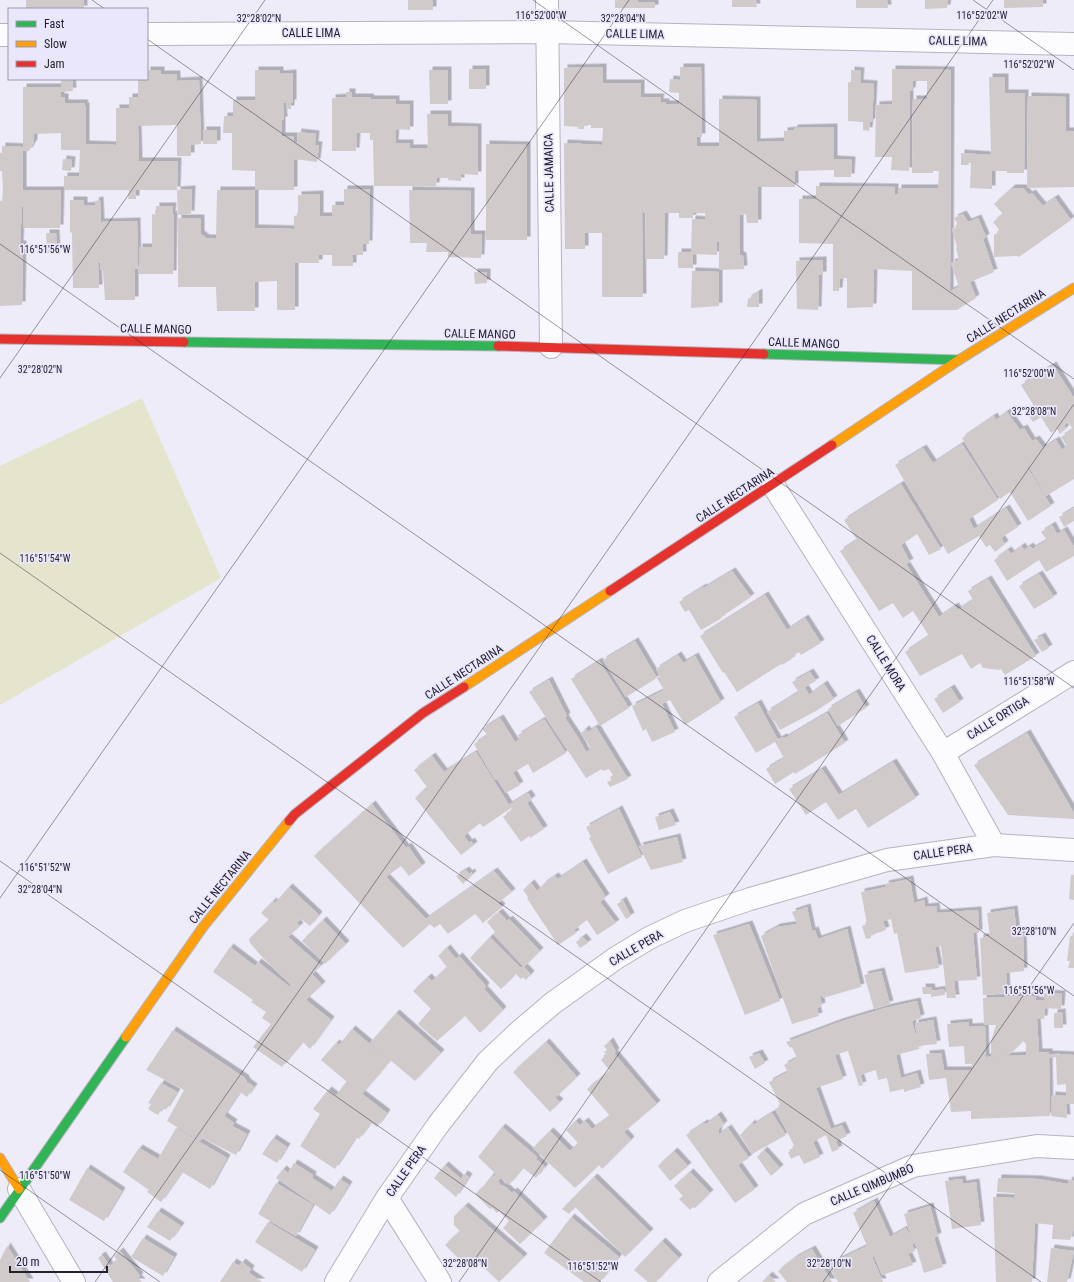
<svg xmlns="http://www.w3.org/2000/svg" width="1074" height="1282" font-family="'Roboto Condensed',sans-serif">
	<defs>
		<filter id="shadow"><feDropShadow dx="3.5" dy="-3.5" stdDeviation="0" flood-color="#0004"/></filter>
	</defs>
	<rect width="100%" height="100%" fill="#eeecf8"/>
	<path fill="#e5e5ce" d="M142,398l79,180 -221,127v-239z"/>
	<g fill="#d1cacb" filter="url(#shadow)">
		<rect x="26" y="0" width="58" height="9"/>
		<rect x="408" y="0" width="25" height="10"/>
		<path d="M615,0h23v2h17v6h-40z"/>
		<path d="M732,0h24l1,7h-25z"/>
		<path d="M856,0h31l1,8h-32z"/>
		<path d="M925,0h23l-1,8 -22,1z"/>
		<path d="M1004,0h39v7l-39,1z"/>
		<path d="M603,67v16h38v14h20l-1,5h6v2h13v-11l-10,-1 1,-13 10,1v-13h21l1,70h-5v9h22v-47l38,1v42l27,-1v-10l10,-1v-2l40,-1v32l18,1 -1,17h-17v-7l-39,1v16h-37v36h-11l-1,-9 -6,1v40l3,1 1,13 -25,1v-28h-2v13l-24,-1v14h-15v-16h13l1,-33 13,1v-7h-12v5h-14v-5h-14l-1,46h-19l1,-46 -4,-1 1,85h-41v-64h-17v16h-20l-1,-106 38,2 1,-17h-12v-3h-7v4h-6v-2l-14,-1v-58z"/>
		<rect x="469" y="69" width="17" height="20"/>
		<path d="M892,69l59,1 -1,221 9,-4 -8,-24 8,-3 -3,-12 1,-1 -5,-18 4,-1 1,-5 -3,-5 9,-4 5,8 10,-4 8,19 -3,2 11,33 -24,10 6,16 -19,12h-45v-39l-38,-2 -1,38 -26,1v-30l-7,1 -1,12h-6v-47l-34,-1v-44h17v-13l79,1v7l3,1v-7h40l1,-17h-6v2h-21l1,-74h14v-18h-14l-1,10h-2l-1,80 -18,-1 1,-13h-17l1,-52 16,-1z"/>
		<path d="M147,70h14v4h16v7l22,-1 2,64 -10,1v11h-14v-31l-39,1 1,35h39l-1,29h-41v9h-8l1,-9h-65v-14h15l1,-26h-19v-17l-27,1v8l-5,9h-6v39h38l-1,38h-37v-21l-1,-1 -2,38h3l-1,61 -22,1v-105h2l1,-11 -1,-19h-2v-18h2v-7l21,1v-60h38v-8h11l1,12 -12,1v5h4v6h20l-1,3h2v38l30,1v-37h13v-11h9v-18h9z"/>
		<path d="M255,70h25v4l13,-1v30h-2v6h-5v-6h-3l1,17h-2v16h12v6l3,1 1,-11 18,2 -1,11h4l-2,17 -23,-3v31h-39v38l39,1v-13l4,-1v-20l22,-1v22h12v-11h12v-16h26l-1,55h-6v11h-10v11h-21v-11h-13v8h-24v47h-18v-29l-22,1v29h-38l-1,-24h-38v-69h23v16l5,4h10l1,-48h38v-19l-23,-1v-37h-9l1,-17h9v-16h22z"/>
		<path d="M429,70h19v34h-18z"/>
		<path d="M851,70l10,1 -1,12 14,1 -2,38h-2l-1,9 -6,-1v-8l-15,-1v-39h3z"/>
		<path d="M989,77h16v16h20l-1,80h-17v-2h-15v18l-22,-1 1,-25h-3l1,2h-8v-12l30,2z"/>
		<path d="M346,92h6v5h18l1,2h25v5h14v26l-14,-1 -1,14h15v5h18l-1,-34h21v12l30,1v48l-17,-1v7l-13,-1v-2h-11l-1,8h-62l-1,-46h-3v-7h-13l-1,18h-24v-53l14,-1z"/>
		<path d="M1028,96l38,1v34h8v56l-47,1z"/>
		<rect x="203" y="130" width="14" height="14"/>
		<path d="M486,144l41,1v95h-41z"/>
		<path d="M63,159l9,1 -1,11 -9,-1z"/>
		<path d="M1012,188h11l6,7 3,-2 11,13 12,-8 16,22 -52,37 -2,-1 -23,1v-22l6,-4 -7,-9 10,-8 -9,-10z"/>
		<path d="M192,189l-1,25 -13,1 -1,-25z"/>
		<path d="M409,190l62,1v43h11l-1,24 -33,-1v-5h-22l1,-9h-17z"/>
		<path d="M70,200h14v6l12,-1 -1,-4 5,-1 1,22 36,-1 1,48h-3v31h-30l-2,-30h-3v-8l-2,1 1,25h-26l-1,-55 -2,-1z"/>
		<path d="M156,206h17l-1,9 2,-1 -1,60h-34v-27h13v-33l4,1z"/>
		<path d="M46,233h10l1,20h-10z"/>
		<path d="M823,260v15h-4l-1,35 -21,-1 -1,-48z"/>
		<path d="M692,271l27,1v34l-28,2z"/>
		<path d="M474,272h13v11l-12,1z"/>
		<path d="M759,292v15h-12l1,-8z"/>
		<path d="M1053,365l21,33v81l-28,17 -17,-29h-2l24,39 -23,15 -18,-29 -10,7 -38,-61 32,-22 2,4 11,-8 13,18 4,-2 8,13 4,-2 7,9 13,-8 6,10 5,-4 -6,-9 12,-8 -5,-7 -4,4 2,2 -6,6 -3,-5 -6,4 -10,-16 -8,5 -4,-6 8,-5 -16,-26z"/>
		<path d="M962,444l36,56 -29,19 5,10 32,-21 12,19 -17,11 4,6 -10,8 -5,-7 -4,2 -7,-11 -31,18 -53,-89 28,-17 10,15z"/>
		<path d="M901,484l40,65 -12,6 -12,-21 -16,11 9,17 -4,2 33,53 16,-11 3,4 15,-10 -5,-9 20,-12 48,77 -31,19 -4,-6 -2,1 -16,-2 -3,-5 -9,6 -9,-15 -42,22 -15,-24 24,-16 -16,-25 -10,7 -10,-15 -14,8 -39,-60 17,-11 -13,-20z"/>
		<path d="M1074,508v13l-10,6 -5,-10z"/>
		<path d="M1052,525l5,9 7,-4 10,17v9l-28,16 -7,-12 -32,21 -13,-21 14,-10 3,4 11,-8 2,4 6,-4 2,3 15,-9 -6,-8z"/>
		<path d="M732,571l19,26 -30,20 1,1 -21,12 -12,-20 -4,2 -6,-10 24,-15 1,1z"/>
		<path d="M1039,574l15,23 -20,12 -15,-23z"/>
		<path d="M765,595l22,35 18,-12 16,25 -20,12 -2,-3 -8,5 1,2 -10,6 -1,-1 -44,28 -13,-20 -1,1 -23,-37z"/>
		<path d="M1042,636l7,12 -7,4 -8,-12z"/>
		<path d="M635,641l22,37 -31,19 -23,-37z"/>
		<path d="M678,655l5,8 12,-7 26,46 -36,23 -15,-25 -8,4 13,28 -23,10 -6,-13 -3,2 -11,-25 32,-16 -7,-12 3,-2 -4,-7z"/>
		<path d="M599,661l30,47 -29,18 -29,-47z"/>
		<path d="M810,672l6,9 -18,10 -6,-9z"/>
		<path d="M549,680l18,36 -2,2 14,21 7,13 5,-3 -10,-16 5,-4 2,3 8,-5 32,52 -18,8 -3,-5 5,-2 -2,-3 3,-2 -4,-6 -6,2 -1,-2 -16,9 -57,-86z"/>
		<path d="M824,684l10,15 -18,12 -36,19 -6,-10 -1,1 -6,-9 38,-24 4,7z"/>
		<path d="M951,688l9,14 -17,11 -9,-14z"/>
		<path d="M856,692l10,16 -28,18 -10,-17z"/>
		<path d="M758,703l20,37 5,-3 2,1 42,-25 18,30 -50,31 -1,-2 -19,12 -9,-15 18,-11 -9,-16 -19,11 -22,-36z"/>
		<path d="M500,718l15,24 5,-3 -2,-4 26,-16 22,34 -33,20 -5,-9 -14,8 -1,1 7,12 -14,8 -9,-14 -2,1 -21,-36 14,-9 -6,-6z"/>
		<path d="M1027,733l47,80v6l-66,-4 -34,-50z"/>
		<path d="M476,752l33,53 19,-12 4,6 -5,4 17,26 -14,9 -1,-2 -8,6 -18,-25 9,-7 -1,-2 -28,19 -3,-4 -16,13 5,7 2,-2 3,4 -13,10 -46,-57 12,-11 -13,-17 18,-14 12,16z"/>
		<path d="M893,762l23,36 -48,30 -12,-19 -18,11 -12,-18 -20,13 -17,-26 33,-20 17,26z"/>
		<path d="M372,804l34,44 2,-2 14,20 -13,10 -8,-10 -15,11 40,42 68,-48 18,21 -14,11 4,4 -19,16 -8,-9 -27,20 -8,-10 -6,4 -4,-4 -27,24 -89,-92z"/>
		<path d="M619,809l23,48 -34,17 -19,-36 2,-1 -5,-10z"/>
		<path d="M670,812l6,13 -17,5 -4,-13z"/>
		<path d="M677,837l6,25 -32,8 -12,-24z"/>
		<path d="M583,862l23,35 -6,5 16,21 -19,12 -10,-15 -13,10 2,3 -18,12 -26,-39 -5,-8 1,-1 -5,-7 8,-7 6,8 6,-5 -1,-1 13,-9 3,3z"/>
		<path d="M466,870l3,4 2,-2 2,2 -10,10 -7,-8z"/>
		<path d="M1071,875h3v25l-5,-1z"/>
		<path d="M910,879l4,24 10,-3 1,7 11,-1 1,7 41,-3 1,23h-6l4,47 -23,1 2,17h-9l-6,-52 -6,1 4,21 -34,5 -8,-40 -3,1 -3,-15 -8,2 3,9 -15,5v3l-5,1 -4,-13 5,-2 -6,-32 25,-5 -1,-3z"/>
		<path d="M289,887l30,28 -9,11 -9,-7 -4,4 3,3 -12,11 33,29 -9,8 10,11 -16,15 25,20 -21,29 -7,-7 -21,25 -29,-20 18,-23 -9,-6 4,-6 -15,-10 2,-2 -40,-28 17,-25 25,19 3,-4 33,26 -1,-4 -27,-26 -13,-15 -1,-4 20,-19 -8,-7 12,-12 2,2z"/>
		<path d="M623,900l8,16 -5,3 -9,-15z"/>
		<path d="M807,907l5,24 3,-1 3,9 29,-10 14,58 -38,11 -1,-2h-2l2,10 -5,2 2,8 -27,8 -31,-88 16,-9 20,-3 -5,-12z"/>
		<path d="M1014,909l3,25 6,-1 1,38 -18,2 1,20 -24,2 -3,-57 10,-2 -3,-23z"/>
		<path d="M499,912l8,9 2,-2 31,32 -16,16 -31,-33 2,-2 -8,-10z"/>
		<path d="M323,920l23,24 -21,20 -23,-23z"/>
		<path d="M749,924l31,77 -35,14 -32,-80z"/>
		<path d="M1070,936h4v32h-6l2,-7h-3z"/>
		<path d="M490,937l31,31 2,-2 8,8 -5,6 -3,-3 -2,2 -5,-5 -15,15 -31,-31z"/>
		<path d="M583,937l5,6 -8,5 -4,-6z"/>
		<path d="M447,948l9,11 3,-3 27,30 -2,3 19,21 -23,23 -15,-17 -28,25 -19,-17 13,-15 -18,-18 15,-14 4,4 15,-14 -9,-11z"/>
		<path d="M881,971l9,33 -16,5 -10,-34z"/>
		<path d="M922,987h9l1,4 12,-2 1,6 -14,2v-3h-8z"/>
		<path d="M1044,993l18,1 -1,15 -16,-1 -1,11h-7l2,33h10v2l25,1v49h-8l1,14 -16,-2 1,-21 14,1v-12l-9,1 -1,-28 -7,1 1,58 -79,3v-8l-20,1 -5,-34 -17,2 -3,-26 15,-1 3,17h28v-6h-7l-1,-18 -15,1 -2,-23 22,-2v5l16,-1 1,31 40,-2v-11l-3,-3 -14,14 -18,1v-15l5,-16h-12l-1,-27 41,-2 12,1 -1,3 9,1z"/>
		<path d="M917,1001l4,17 -9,3 7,28 -23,6 5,23 16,-5 4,14 -17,5v-3l-14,3 -3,-14 -9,2 -2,-10 -16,5 3,10 -4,1 -11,-35 -13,4 8,24 -27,9 15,41 11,-4 5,11 -11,5 3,8 -7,3 -6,-17 -13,7 7,15 -16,7 -5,-9 -8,4 -3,-7h2l-1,-2 6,-3 -20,-38 6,-3 -12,-24 19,-10 -4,-7 13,-7 -5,-11 -2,1 -4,-6 53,-20 46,-14z"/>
		<path d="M1062,1012l1,16h-9v-15z"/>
		<path d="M396,1013l45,40 -26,28 -45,-38z"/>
		<path d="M933,1020l4,24 -19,2 -3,-23z"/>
		<path d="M352,1029l38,32 -28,33 25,19 -10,14 -6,-4 -12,16 -3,-2 -21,32 -35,-23 20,-32 -7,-5 15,-19 8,6 9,-13 9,5 -33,-28 15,-17 3,2z"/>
		<path d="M173,1030l72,48 2,4 7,5 -7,10 -7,-5 -16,24 10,7 -2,3 15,8 -11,21 -34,-17 -2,3 -33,-20 17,-31 -38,-20z"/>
		<path d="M610,1041l6,11 -2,1 43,51 -33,28 7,8 -29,29 -3,-4 -24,23 -42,-40 17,-17 20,20 8,-8 -12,-13 10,-9 4,4 5,-4 7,8 18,-13 -23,-27 23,-18 -9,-11 3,-3 -1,-1 3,-2 -2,-2 3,-2 -3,-4z"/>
		<path d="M546,1042l31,35 -22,21 5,4 -10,10 -37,-40z"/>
		<path d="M759,1053l6,10 -10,6 -6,-12z"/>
		<path d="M161,1083l16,9 -11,18 -4,-2 -4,7 -10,-6 3,-5 -3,-1z"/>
		<path d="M772,1113l14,22 -34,19 -12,-19 12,-12 1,2z"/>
		<path d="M718,1115l6,9 -5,5 -1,6 10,-7 21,30 -11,7 17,24 -20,14 -49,-68 18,-12 2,1z"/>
		<path d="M502,1127l35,30 -1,2 9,8 -9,11 -13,-10 -14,17 -8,-7 -3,3 4,6 1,-2 9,8 2,-2 30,29 -24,24 -17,-16 6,-7 -10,-10 -2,2 -5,-5 -2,1 -15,-15 7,-6 10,-13 1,2 3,-3 -18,-17z"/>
		<path d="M176,1128l51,30 -17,31 -28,-17 -21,30 -14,-10 2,-2 -26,-18 16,-24 19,11z"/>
		<path d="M273,1138l14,9 -10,16 -15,-9z"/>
		<path d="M764,1150l16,18 -9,8 -14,-19z"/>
		<path d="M674,1151l14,15 -18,15 -12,-15z"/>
		<path d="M294,1163l19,12 -1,3 20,13 8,-12 9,6 -19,30 -54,-37 7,-9 5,4z"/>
		<path d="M445,1165l16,14 3,-5 5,3 -13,20 -22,-19z"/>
		<path d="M87,1168l35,23 -18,30 -35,-21z"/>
		<path d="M690,1172l20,21 -15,15 -2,-1 -3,3 -11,-11 4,-3 -9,-10z"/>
		<path d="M594,1177l56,55 -25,25 -50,-50 -6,7 -7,-5z"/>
		<path d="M998,1178l40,1 30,5 1,-4 5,1v48l-4,11 -18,-1 1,-14 -18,-2 -3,59h-36l-3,-85 21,1v-5l-17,-1z"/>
		<path d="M962,1179l1,5 13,-2 5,43 -29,4 -7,-48z"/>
		<path d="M276,1183l37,22 -17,31 -38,-22z"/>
		<path d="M874,1201l16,36 16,-9 6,13 -8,-27 26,-8 8,30 -4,2 9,29 -19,6 -9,-30 -3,1 3,7 -7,3 5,11 -31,10 -8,-19 -2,1 11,25h-45l-10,-17 39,-19 -14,-33z"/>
		<path d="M465,1206l59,51 -25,25 -25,-24 -8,8 -21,-21 15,-14 -6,-6v-9z"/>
		<path d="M158,1211l23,15 -11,15 -23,-14z"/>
		<path d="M571,1217l48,40 -19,25h-16l-40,-29z"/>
		<path d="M268,1222l47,28 -13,22 -47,-30z"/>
		<path d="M143,1238l31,19 -11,19 -32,-19z"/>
		<path d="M662,1241l17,17 -23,24h-8l-14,-12z"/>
		<path d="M7,1246l23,36h-30v-22z"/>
		<path d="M1051,1248l23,3 -7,31h-20z"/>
		<path d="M812,1249l20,33h-45l-9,-11 17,-13z"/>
		<path d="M120,1251l20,25 -2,2 4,4h-29l-15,-24 4,-3 8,11 7,-6 -3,-4z"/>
		<path d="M233,1262l6,4 3,-4 9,7 -2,4 13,9h-42z"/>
		<path d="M769,1275l7,7h-14z"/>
	</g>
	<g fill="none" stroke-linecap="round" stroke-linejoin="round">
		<defs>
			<g id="street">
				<path d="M547,0l4,347"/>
				<path d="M147,34l400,-2 527,12"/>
				<path d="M0,35h9"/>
				<path d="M773,485l170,268 51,92"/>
				<path d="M943,753l131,-81"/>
				<path d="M19,1189l55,93"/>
				<path d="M387,1198l53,84"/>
				<path d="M336,1282l51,-84 51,-73 50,-64 32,-30 33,-28 63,-45 33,-20 36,-17 65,-22 137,-39 107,-15 80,5"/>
				<path d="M719,1282l85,-68 109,-48 124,-20 37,2"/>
			</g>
			<g id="fast">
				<path d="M184,342l314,4"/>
				<path d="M764,354l195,6"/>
				<path d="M0,1218l126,-181"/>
			</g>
			<g id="slow">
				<path d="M832,445l127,-85 115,-72"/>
				<path d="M464,687l146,-96"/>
				<path d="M126,1037l77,-110 86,-106"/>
				<path d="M0,1158l19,31"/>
			</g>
			<g id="jam">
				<path d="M0,339l184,3"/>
				<path d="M498,346l266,8"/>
				<path d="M610,591l222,-146"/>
				<path d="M289,821l6,-7 128,-101 41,-26"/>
			</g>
		</defs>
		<use href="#street" stroke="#b5b3bf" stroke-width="24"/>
		<use href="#fast" stroke="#b5b3bf" stroke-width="11"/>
		<use href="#slow" stroke="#b5b3bf" stroke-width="11"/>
		<use href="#jam" stroke="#b5b3bf" stroke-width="11"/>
		<use href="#street" stroke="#fcfcfe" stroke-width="22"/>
		<use href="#fast" stroke="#30b455" stroke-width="9"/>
		<use href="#slow" stroke="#ff9f0a" stroke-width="9"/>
		<use href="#jam" stroke="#e5322d" stroke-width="9"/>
	</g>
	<path fill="none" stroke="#24212f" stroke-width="1" stroke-opacity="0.45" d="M92,0l13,9M533,0l541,379M973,0l101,70M147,39l927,649M0,244l1074,752M0,378l265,-378M0,553l1041,729M0,861l601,421M0,898l629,-898M0,1170l160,112M95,1282l898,-1282M459,1282l615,-878M823,1282l251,-359"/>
	<g text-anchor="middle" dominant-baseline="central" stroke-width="3.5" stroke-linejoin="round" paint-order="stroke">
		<g font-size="12" fill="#24212f" stroke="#eae7fd">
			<text x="311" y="33">CALLE LIMA</text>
			<text transform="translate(635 34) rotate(1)">CALLE LIMA</text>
			<text transform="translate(958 41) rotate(1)">CALLE LIMA</text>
			<text transform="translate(549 173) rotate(-91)">CALLE JAMAICA</text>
			<text transform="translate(1006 316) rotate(-32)">CALLE NECTARINA</text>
			<text transform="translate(156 329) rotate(1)">CALLE MANGO</text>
			<text transform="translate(480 334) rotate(1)">CALLE MANGO</text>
			<text transform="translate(804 343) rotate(2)">CALLE MANGO</text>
			<text transform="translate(735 495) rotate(-33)">CALLE NECTARINA</text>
			<text transform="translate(886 663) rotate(58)">CALLE MORA</text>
			<text transform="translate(464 672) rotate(-33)">CALLE NECTARINA</text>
			<text transform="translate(998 718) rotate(-32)">CALLE ORTIGA</text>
			<text transform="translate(943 852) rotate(-8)">CALLE PERA</text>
			<text transform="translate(220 887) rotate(-51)">CALLE NECTARINA</text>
			<text transform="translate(636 948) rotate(-30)">CALLE PERA</text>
			<text transform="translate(406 1171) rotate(-55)">CALLE PERA</text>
			<text transform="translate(872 1185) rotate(-23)">CALLE QIMBUMBO</text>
		</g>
	</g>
	<g font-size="10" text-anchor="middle" fill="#24212f" stroke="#eae7fd" stroke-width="3.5" stroke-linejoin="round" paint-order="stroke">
		<text x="541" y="19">116°52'00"W</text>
		<text x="982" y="19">116°52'02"W</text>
		<text x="259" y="22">32°28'02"N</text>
		<text x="623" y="22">32°28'04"N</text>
		<text x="1029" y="68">116°52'02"W</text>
		<text x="45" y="253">116°51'56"W</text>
		<text x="40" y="373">32°28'02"N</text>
		<text x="1029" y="377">116°52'00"W</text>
		<text x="1034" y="415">32°28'08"N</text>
		<text x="45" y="562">116°51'54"W</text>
		<text x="1029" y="685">116°51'58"W</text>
		<text x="45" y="871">116°51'52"W</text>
		<text x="40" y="893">32°28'04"N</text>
		<text x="1034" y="935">32°28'10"N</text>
		<text x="1029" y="994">116°51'56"W</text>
		<text x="45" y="1179">116°51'50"W</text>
		<text x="465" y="1267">32°28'08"N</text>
		<text x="829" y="1267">32°28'10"N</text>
		<text x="593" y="1270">116°51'52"W</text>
	</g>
	<rect x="8" y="8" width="140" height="72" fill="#eae7fd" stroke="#9b98ab"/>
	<rect x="16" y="21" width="20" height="6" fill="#30b455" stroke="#9b98ab"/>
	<text x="44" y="28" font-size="12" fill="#24212f">Fast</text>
	<rect x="16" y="41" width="20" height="6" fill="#ff9f0a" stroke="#9b98ab"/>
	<text x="44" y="48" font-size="12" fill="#24212f">Slow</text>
	<rect x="16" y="61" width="20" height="6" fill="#e5322d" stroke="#9b98ab"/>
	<text x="44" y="68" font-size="12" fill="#24212f">Jam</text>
	<path d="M10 1266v6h97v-6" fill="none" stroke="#24212f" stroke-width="2"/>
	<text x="16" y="1266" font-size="12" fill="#24212f" stroke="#eae7fd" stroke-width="3" paint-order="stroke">20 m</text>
</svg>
